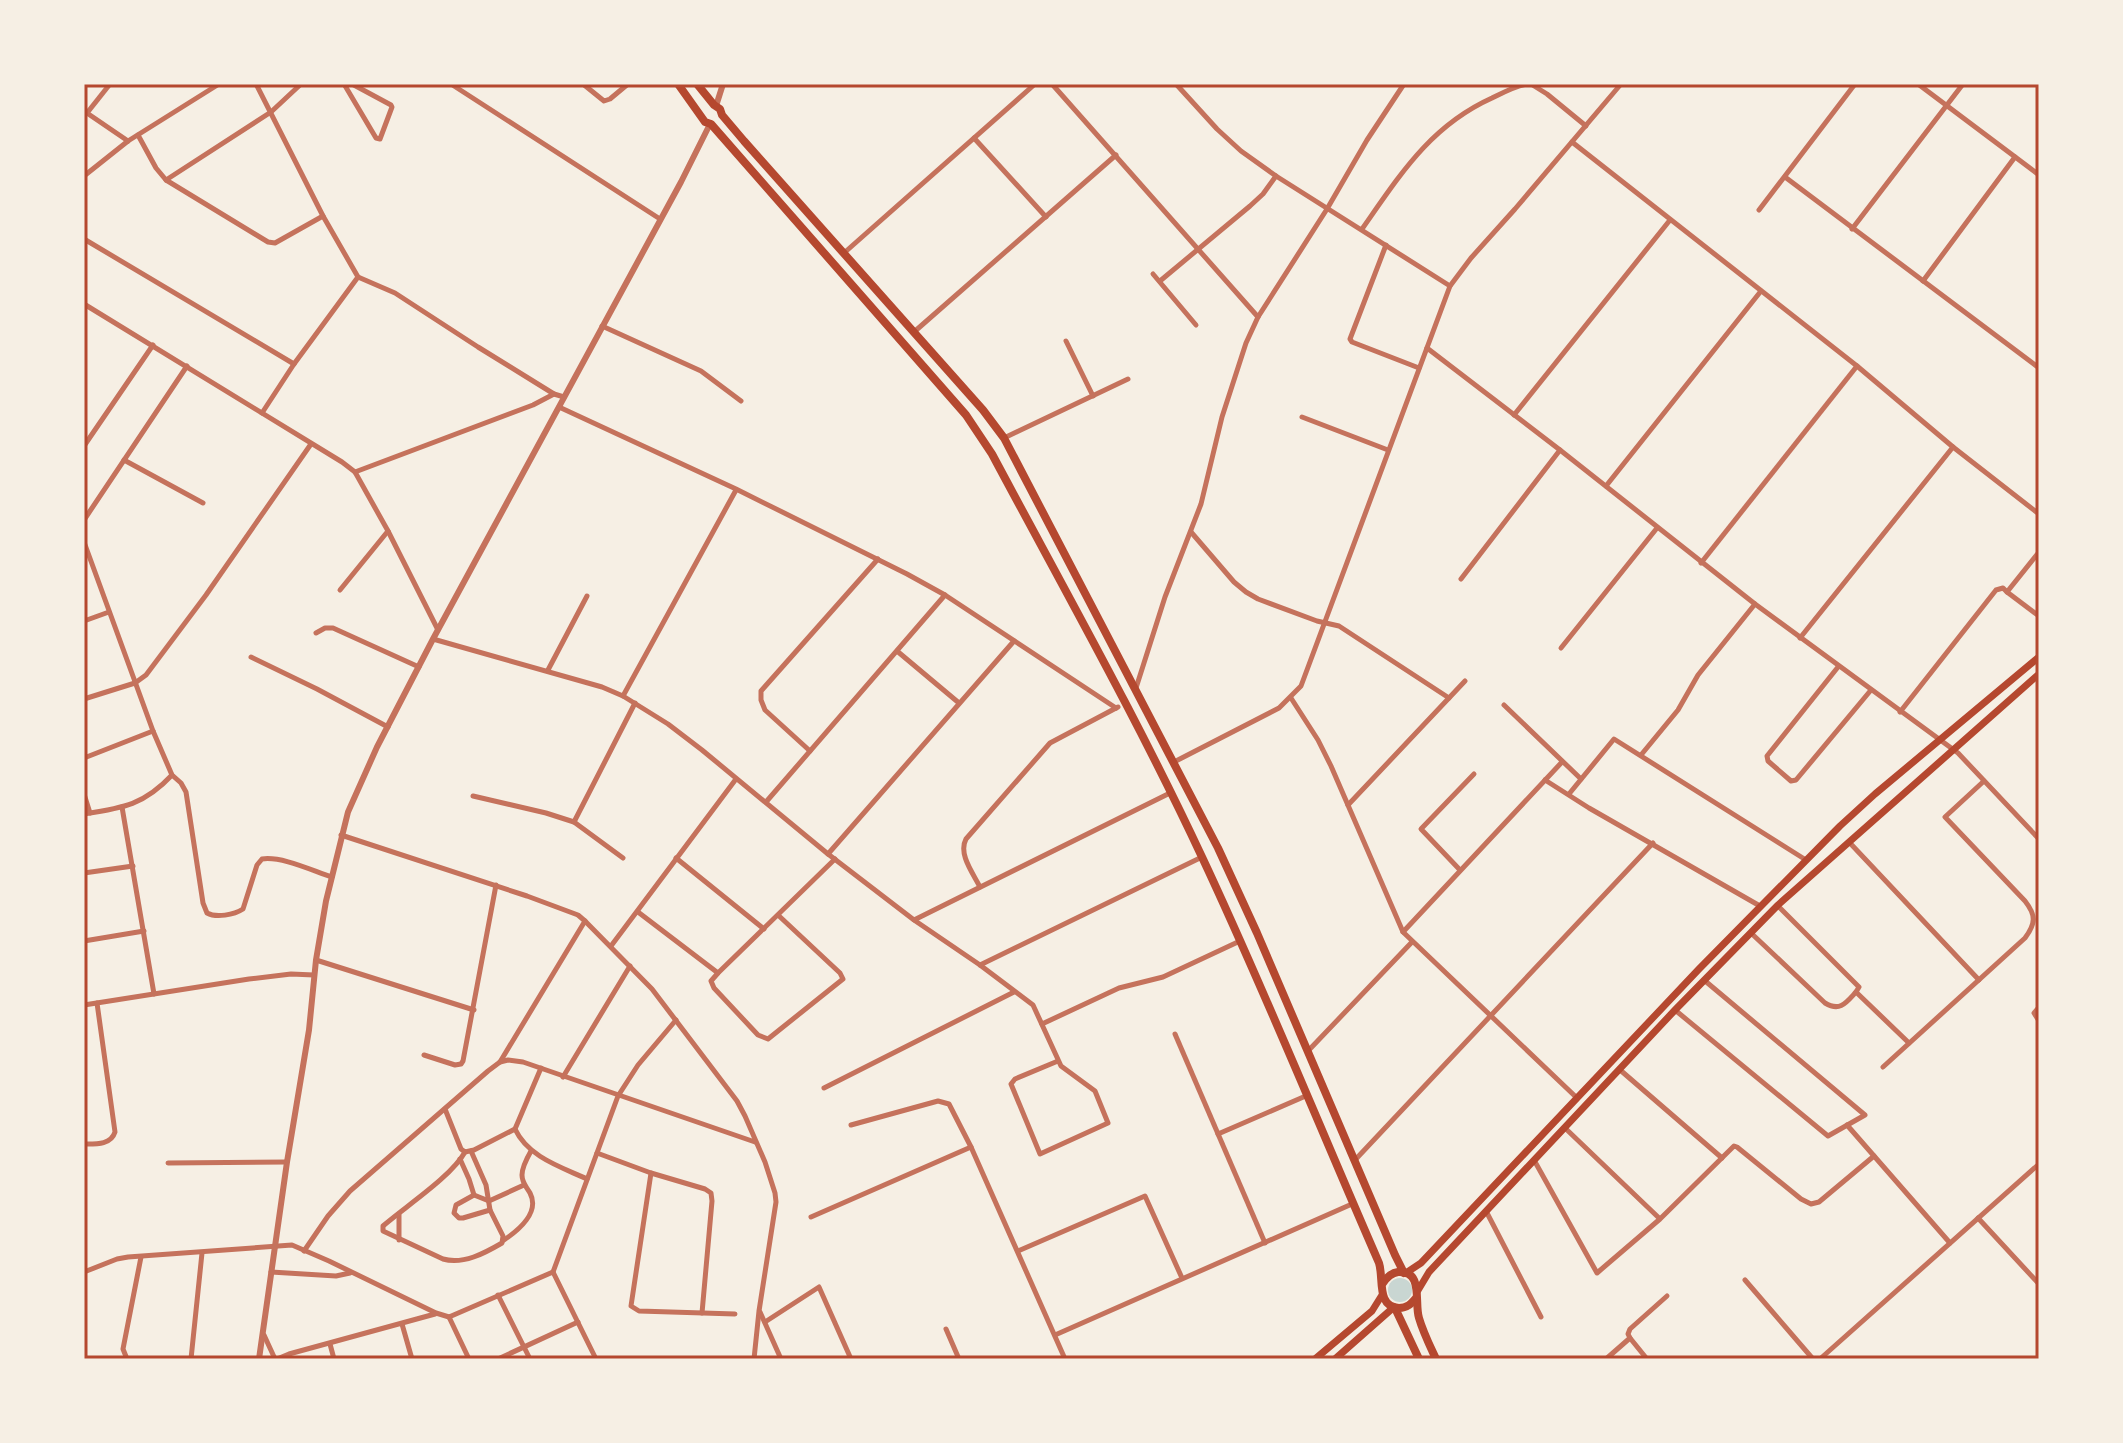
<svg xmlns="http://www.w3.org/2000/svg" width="2123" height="1443" font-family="'DejaVu Sans',sans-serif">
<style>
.water{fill:#c9d6d2}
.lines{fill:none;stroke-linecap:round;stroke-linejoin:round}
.minor{stroke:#c5725c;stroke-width:5}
.tertiary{stroke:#c5725c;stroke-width:6}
.secondary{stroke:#b5482f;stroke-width:7}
.primary{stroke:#b5482f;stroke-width:8}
.neatline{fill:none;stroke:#b5482f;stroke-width:3}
</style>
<rect width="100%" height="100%" fill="#f6efe4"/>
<circle class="water" cx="1400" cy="1290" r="12"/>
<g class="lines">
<g class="minor">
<path d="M256,84L323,216L358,277L395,293L478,347L554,394L564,397"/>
<path d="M344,84L376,138L380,139L392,107L391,105L352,84"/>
<path d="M451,84L660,219"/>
<path d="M583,84L604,101L610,99L628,84"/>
<path d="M1052,84L1258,317"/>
<path d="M1176,84L1217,129L1241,151L1276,176L1450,286"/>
<path d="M1531,84L1547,94L1586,126"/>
<path d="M1918,84L2039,175"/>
<path d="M84,111L128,141"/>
<path d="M87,113L110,84"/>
<path d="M138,135L156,168L166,180L268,242L275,243L323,216"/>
<path d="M974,138L1046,217"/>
<path d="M1572,142L1857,366L1953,447L2039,514"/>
<path d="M84,176L128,141L219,84"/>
<path d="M1785,177L2039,368"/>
<path d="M166,180L271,112L301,84"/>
<path d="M1759,210L1855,84"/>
<path d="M1362,229C1400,175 1430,126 1492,98C1504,92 1515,86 1527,84"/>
<path d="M1852,229L1963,84"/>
<path d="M84,239L294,364"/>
<path d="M1386,245L1350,339L1352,342L1419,368"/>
<path d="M844,253L1035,84"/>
<path d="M1153,274L1196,325"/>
<path d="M1160,281L1250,206L1263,194L1276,176"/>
<path d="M1923,281L2015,157"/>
<path d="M84,304L342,462L355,472L388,531L438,630"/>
<path d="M602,326L701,371L741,401"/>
<path d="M914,332L1116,155"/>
<path d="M1066,341L1093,396"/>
<path d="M1427,348L1560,450L1755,604L1958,753L2039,839"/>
<path d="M559,407L736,489L907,574L945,595L1116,708"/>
<path d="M262,413L294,364L358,277"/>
<path d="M1514,415L1670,220"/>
<path d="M1302,417L1388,450"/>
<path d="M1004,438L1128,379"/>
<path d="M84,446L153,345"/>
<path d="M124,460L203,503"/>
<path d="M355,472L533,405L554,394"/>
<path d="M1606,486L1761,291"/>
<path d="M84,520L187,366"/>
<path d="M1191,532L1234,582L1246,592L1258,599L1317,621L1339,626L1449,698"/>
<path d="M84,542L153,731L172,775L181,783L186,792L203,903L207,913C216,918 234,915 243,909L257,865L262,859C282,856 313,871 332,877"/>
<path d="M1701,563L1857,366"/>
<path d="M1461,579L1560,450"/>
<path d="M340,590L388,531"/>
<path d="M2007,592L2039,616"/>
<path d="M84,621L109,612"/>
<path d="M316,633L325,628H333L419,667"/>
<path d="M1800,638L1953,447"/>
<path d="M433,639L602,687L623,696L668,724L702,750L828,854L914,920L980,965L1033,1005L1061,1066L1095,1091L1108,1123L1040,1154L1011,1084L1015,1079L1058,1061"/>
<path d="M1561,648L1657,528"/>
<path d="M897,651L959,703"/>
<path d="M251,657L317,689L388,727"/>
<path d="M1838,667L1767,756L1768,761L1791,781L1796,780L1871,690"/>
<path d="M548,670L587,596"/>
<path d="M1136,688L1165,597L1201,504L1222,417L1246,343L1258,317L1327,209L1367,140L1404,84"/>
<path d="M623,696L736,490"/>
<path d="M1291,698L1318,740L1331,766L1403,932L1577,1098"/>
<path d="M84,699L135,683L146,675L206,595L311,444"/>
<path d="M1504,705L1581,779"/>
<path d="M1900,712L1996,590L2003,588L2007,592L2039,552"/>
<path d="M810,751L765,710L761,700V691L878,559"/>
<path d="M1641,755L1678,710L1698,675L1755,604"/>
<path d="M84,758L153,731"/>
<path d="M1174,762L1279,708L1301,686L1450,286L1471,258L1515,209L1621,84"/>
<path d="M1545,780L1589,808L1760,906"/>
<path d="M84,794L90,813"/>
<path d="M1569,794L1614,739L1806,860"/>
<path d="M473,796L546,813L574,822L623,858"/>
<path d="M766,802L945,595"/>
<path d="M1348,805L1465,681"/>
<path d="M122,807L154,994"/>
<path d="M84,814C123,808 144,805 172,775"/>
<path d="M574,822L635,703"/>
<path d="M341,835L527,896L578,915L585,921L652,989L737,1101L745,1116L765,1162L775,1193L776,1202L759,1311L754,1359"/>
<path d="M1849,842L1979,980"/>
<path d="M828,854L1014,641"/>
<path d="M676,858L764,929"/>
<path d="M1460,870L1421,829L1474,774"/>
<path d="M84,873L133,866"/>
<path d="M980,887C973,873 958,854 966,839L1050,743L1118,707"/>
<path d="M1778,906L1859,987L1856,992L1909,1043"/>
<path d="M638,912L718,973"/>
<path d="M778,915L840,973L843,979L768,1039L758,1035L714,988L711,981L718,973L835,859"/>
<path d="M914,920L1170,793"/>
<path d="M1403,932L1562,762"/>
<path d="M1751,933L1825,1003C1840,1012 1846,1003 1856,992"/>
<path d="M84,941L144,931"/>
<path d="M611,946L736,779"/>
<path d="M316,960L474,1010"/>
<path d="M980,965L1202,857"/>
<path d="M84,1005L249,979L291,974L314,975"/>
<path d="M2039,1007L2034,1013L2039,1021"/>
<path d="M1675,1010L1828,1136L1865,1115L1704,980"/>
<path d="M1042,1024L1119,988L1163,977L1240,941"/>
<path d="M1175,1034L1265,1243"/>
<path d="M1308,1051L1412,942"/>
<path d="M424,1055L455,1065L461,1064L463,1061L496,885"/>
<path d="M500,1062L508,1060L523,1062L755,1142"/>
<path d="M1883,1067L2025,938C2036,923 2036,915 2025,901L1945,817L1984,781"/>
<path d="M541,1068L515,1129C528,1157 561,1167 587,1179"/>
<path d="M1619,1069L1722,1158"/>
<path d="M563,1077L630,966"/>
<path d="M824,1088L1014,992"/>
<path d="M445,1109L461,1149L465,1152L474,1150L515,1129"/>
<path d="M851,1125L938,1101L949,1104L971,1147L1065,1359"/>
<path d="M1847,1125L1950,1243"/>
<path d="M1565,1128L1659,1218"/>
<path d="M1218,1134L1308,1095"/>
<path d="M84,1144C96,1144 111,1145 115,1132L97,1003"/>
<path d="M465,1152C451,1177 406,1206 383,1226V1231L443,1259C463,1265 485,1253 502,1243L503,1236L490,1210L486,1185L471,1151"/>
<path d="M597,1153L651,1173L705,1189L711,1193L712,1201L702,1313"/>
<path d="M460,1159L469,1179L474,1195L456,1205L454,1213L459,1218H463L490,1210"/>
<path d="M1355,1160L1653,843"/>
<path d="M1534,1160L1597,1273L1660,1219L1734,1146L1737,1147L1801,1199L1811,1204L1819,1202L1874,1156"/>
<path d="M168,1163L287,1162"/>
<path d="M651,1173L631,1306L639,1311L735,1314"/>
<path d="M474,1195L489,1201L524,1185"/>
<path d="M1486,1211L1541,1317"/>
<path d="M811,1217L971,1147"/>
<path d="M1978,1218L2039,1284"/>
<path d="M399,1240V1215"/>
<path d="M504,1240C519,1230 540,1212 530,1193C526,1186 522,1183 522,1175C522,1167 527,1158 531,1151"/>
<path d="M304,1251L328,1216L350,1191L488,1071L500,1062L585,921"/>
<path d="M1018,1251L1145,1196L1182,1278"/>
<path d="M84,1272L117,1259L128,1257L292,1245L329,1261L436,1313L449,1317L553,1272"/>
<path d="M271,1272L336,1276L350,1273"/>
<path d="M553,1272L618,1096L638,1065L676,1020"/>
<path d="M553,1272L596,1359"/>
<path d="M1745,1280L1813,1359"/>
<path d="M498,1295L530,1359"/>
<path d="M760,1312L781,1359"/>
<path d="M449,1317L469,1359"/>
<path d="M765,1322L819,1287L851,1359"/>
<path d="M402,1324L412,1359"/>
<path d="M946,1329L959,1359"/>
<path d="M264,1335L275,1359"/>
<path d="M1055,1335L1352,1204"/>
<path d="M330,1344L334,1359"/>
<path d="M127,1359L123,1349L141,1257"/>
<path d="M191,1359L202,1253"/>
<path d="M277,1359L289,1354L435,1314"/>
<path d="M498,1359L578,1322"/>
<path d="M1606,1359L1630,1338"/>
<path d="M1647,1359L1630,1338L1628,1334L1630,1329L1667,1296"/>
<path d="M1820,1359L2039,1164"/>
</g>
<g class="tertiary">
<path d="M716,106L723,84"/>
<path d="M259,1359L287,1162L309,1030L316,960L326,901L348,812L377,747L433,639L681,182L710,124"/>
</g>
<g class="secondary">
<path d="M1406,1273L1421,1263L1699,969L1840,826L1875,794L2039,657"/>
<path d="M1417,1292L1429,1272L1675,1010L1778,905L2039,674"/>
<path d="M1315,1359L1372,1311L1382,1295"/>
<path d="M1335,1359L1394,1307"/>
</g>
<g class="primary">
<path d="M678,84L705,122L711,124L966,415L992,454C1063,587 1138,720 1202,857C1265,991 1320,1128 1379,1263C1384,1278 1376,1307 1399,1308C1407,1308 1411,1304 1416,1298"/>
<path d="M697,84L714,105L720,109L722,115L744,141L983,410L1004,438L1218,848L1257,933L1395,1255L1404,1273"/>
<path d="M1383,1283C1387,1277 1391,1273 1398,1272C1424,1270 1414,1303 1419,1318C1423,1332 1430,1346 1436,1359"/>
<path d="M1395,1308L1419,1359"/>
</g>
</g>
<rect width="2123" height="1443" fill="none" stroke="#f6efe4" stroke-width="172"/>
<rect x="86" y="86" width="1951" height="1271" class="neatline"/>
</svg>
